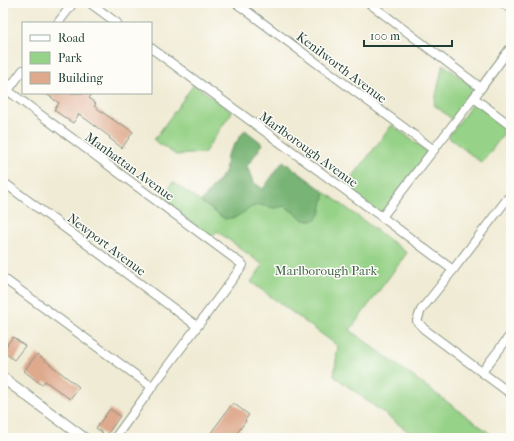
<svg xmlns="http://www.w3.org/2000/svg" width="514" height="441" font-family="'IM FELL French Canon',serif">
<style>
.green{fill:#96d287;stroke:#5a885e}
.forest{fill:#78b474;stroke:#4c7854}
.building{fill:#dea98d}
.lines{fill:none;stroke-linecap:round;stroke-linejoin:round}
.minor-casing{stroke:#889484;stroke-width:10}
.major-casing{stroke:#889484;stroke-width:12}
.minor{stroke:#fff;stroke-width:8}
.major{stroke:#fff;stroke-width:10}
.labels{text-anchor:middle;stroke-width:3;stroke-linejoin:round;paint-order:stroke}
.street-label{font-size:13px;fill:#1f3d34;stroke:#fdfcf7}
.park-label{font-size:13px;fill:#3d6249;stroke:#fdfcf7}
</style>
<rect width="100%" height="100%" fill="#fdfcf7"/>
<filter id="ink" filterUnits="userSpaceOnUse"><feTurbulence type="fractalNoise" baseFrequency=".025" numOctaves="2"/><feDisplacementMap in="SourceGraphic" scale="8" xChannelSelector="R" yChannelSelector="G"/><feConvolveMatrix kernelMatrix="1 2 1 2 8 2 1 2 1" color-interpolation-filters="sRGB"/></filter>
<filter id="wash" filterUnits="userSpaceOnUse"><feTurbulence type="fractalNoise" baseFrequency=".012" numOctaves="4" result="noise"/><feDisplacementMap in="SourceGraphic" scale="16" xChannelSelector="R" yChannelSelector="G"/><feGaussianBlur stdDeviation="0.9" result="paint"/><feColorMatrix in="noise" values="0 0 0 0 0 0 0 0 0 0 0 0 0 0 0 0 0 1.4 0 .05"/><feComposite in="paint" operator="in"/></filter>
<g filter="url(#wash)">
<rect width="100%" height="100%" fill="#f0ebd4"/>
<g class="green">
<path d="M443,64L476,89L452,119L434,105Z"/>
<path d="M194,84L232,112L204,153L176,155L154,140Z"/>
<path d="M474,102L508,128L482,163L448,137Z"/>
<path d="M392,125L428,152L381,214L345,187Z"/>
<path d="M173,182L225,219L252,182L304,220L325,192L407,253L350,330L496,438H417L334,376L338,346L251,282L263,265L217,231L212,237L160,199Z"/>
</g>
<path class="forest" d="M245,130L263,144L247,166L253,182L263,189L283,161L325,192L320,215L313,221L304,220L285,206L275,208L259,205L252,207L236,217L225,219L201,202L225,172L227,155Z"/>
<g id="blocks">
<g class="building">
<path d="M45,93H92L89,98L96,104L94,106L119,124L120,123L133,132L122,148L109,138L110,137L79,114L73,123L68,120L54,110L59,103Z"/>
<path d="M13,337L25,346L14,360L3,351V350Z"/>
<path d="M37,354L79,387L70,399L45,381L42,385L24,371Z"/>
<path d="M233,403L249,415L245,420L246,421L237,433L244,438H207Z"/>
<path d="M110,409L120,416L106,436L96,428Z"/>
</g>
</g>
</g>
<g filter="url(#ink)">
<use href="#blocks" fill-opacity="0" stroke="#889484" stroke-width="1"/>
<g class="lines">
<g class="minor-casing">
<g id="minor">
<path d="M90,3L117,23"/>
<path d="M236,3L434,150"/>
<path d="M369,3L481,88"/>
<path d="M503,3L511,9"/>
<path d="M58,23L73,3"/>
<path d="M151,48L382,217L453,270"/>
<path d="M3,87L243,265L152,387L115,438"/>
<path d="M3,97L23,70"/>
<path d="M474,98L511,126"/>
<path d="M3,182L197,326"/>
<path d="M511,194L453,270L421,310L417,321L424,329L511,394"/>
<path d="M382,217L478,92L511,47"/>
<path d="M3,278L152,387"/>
<path d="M482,372L511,334"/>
</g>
</g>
<g class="major-casing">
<path id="major" d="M3,378L84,438"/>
</g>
<use href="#minor" class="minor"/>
<use href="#major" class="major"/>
</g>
</g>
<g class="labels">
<g class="street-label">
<text transform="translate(342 67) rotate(37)" y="5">Kenilworth Avenue</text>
<text transform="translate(309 149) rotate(36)" y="5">Marlborough Avenue</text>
<text transform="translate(130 166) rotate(36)" y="5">Manhattan Avenue</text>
<text transform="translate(107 244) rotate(37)" y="5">Newport Avenue</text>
</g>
<g class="park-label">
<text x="326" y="275">Marlborough Park</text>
</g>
</g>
<rect width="514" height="441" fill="none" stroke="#fdfcf7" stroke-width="16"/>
<rect x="22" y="22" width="130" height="72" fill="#fdfcf7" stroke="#a4b0a9"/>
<rect x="30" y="35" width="20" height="6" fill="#ffffff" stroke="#a4b0a9"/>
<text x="58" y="42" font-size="12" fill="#1f3d34">Road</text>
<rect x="30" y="52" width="20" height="12" fill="#96d287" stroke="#a4b0a9"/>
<text x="58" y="62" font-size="12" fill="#1f3d34">Park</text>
<rect x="30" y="72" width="20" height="12" fill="#dea98d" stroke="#a4b0a9"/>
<text x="58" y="82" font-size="12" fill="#1f3d34">Building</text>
<path d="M364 40v6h88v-6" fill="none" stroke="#1f3d34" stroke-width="2"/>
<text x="370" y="40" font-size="12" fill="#1f3d34" stroke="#fdfcf7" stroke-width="3" paint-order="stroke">100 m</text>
</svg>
